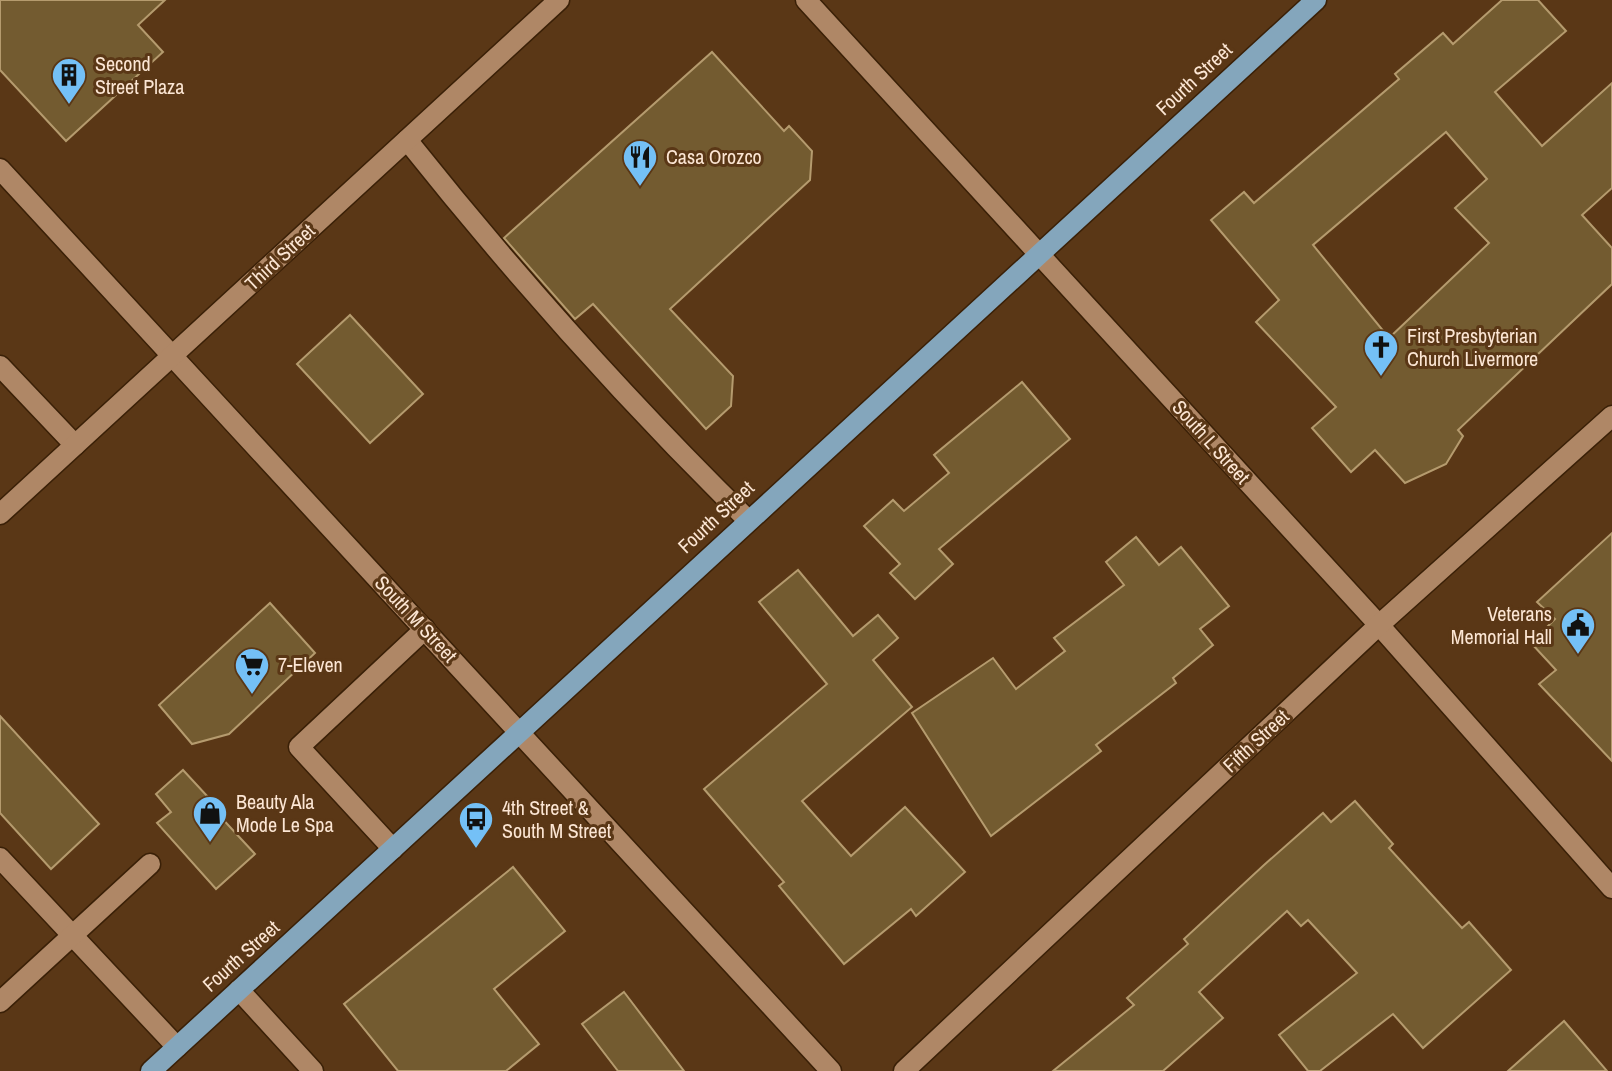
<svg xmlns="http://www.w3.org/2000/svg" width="1612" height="1071" font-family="'Archivo Narrow',sans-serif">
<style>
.building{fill:#735b30;stroke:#b59b6e;stroke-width:2;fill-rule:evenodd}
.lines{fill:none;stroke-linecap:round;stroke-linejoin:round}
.minor-casing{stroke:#3a2007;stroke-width:23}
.major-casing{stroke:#3a2007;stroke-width:23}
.minor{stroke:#af8766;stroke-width:20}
.major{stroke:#84a6bc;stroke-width:20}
.labels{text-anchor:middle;stroke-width:6;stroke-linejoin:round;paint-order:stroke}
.poi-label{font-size:20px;fill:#fce6d4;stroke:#5a3716;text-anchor:start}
.street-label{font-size:20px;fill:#fce6d4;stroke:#5a3716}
</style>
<rect width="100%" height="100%" fill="#5a3716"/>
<g class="building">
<path d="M0,0H165L138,25L163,52L66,141L0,70Z"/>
<path d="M1502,0H1538L1566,31L1495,92L1542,146L1612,83V188L1582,215L1612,248V284L1458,430L1463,436L1446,464L1405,483L1375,450L1351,472L1312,428L1336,407L1256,322L1279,300L1211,220L1244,192L1254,203L1399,79L1395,74L1443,33L1453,44ZM1446,132L1487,179L1455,208L1489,243L1389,338L1313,245Z"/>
<path d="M712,52L784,131L789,126L812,151L810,180L670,309L733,376L731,406L706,429L593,304L575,319L504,238Z"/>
<path d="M350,315L423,394L370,443L297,364Z"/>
<path d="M1022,382L1070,439L939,549L953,564L915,599L890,573L900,564L864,526L893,500L904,511L949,473L934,455Z"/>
<path d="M1612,533V761L1539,684L1556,670L1531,643L1555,619L1537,602Z"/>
<path d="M1136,537L1159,565L1181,547L1229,606L1200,629L1213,645L1173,678L1176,683L1096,745L1101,751L991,836L912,713L993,658L1016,689L1065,651L1054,638L1124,585L1106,562Z"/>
<path d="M798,570L853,636L878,615L898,638L873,660L912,707L802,801L851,856L905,807L965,872L916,916L911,909L844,964L779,886L784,882L704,789L827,684L759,602Z"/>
<path d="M270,603L315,653L229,734L192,744L159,705Z"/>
<path d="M0,716L99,824L51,869L0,813Z"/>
<path d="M183,770L220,810L217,813L255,854L216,889L157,823L171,812L156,794Z"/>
<path d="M1355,801L1393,844L1389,848L1462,928L1469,922L1511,970L1423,1048L1393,1014L1320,1071H1308L1279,1035L1357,973L1308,920L1301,926L1287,911L1199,992L1223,1018L1163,1071H1053L1134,1005L1127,998L1188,944L1184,939L1264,865L1323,813L1331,822Z"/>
<path d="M513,867L565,931L494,989L539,1044L506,1071H398L344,1004Z"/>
<path d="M624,992L684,1071H618L582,1024Z"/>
<path d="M1564,1021L1607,1071H1508Z"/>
</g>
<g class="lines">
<g class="minor-casing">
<g id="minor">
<path d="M806,0L1379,625L1612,888"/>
<path d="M407,140C513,273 627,401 748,520"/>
<path d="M0,169L831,1071"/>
<path d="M0,366L75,445"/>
<path d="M0,514L559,0"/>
<path d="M393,849L299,747L425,629"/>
<path d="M0,858L177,1047"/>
<path d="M239,990L313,1071"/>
<path d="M0,1002L150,864"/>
<path d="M904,1071L1379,625L1612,416"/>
</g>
</g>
<g class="major-casing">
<path id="major" d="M151,1071L1316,0"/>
</g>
<use href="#minor" class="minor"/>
<use href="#major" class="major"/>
</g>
<defs>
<g id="building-pin" transform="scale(1.8)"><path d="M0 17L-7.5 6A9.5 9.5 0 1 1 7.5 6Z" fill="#74c0f6" stroke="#5a3716"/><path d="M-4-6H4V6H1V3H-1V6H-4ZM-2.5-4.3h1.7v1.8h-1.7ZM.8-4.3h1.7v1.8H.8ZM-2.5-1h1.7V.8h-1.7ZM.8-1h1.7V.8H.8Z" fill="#111"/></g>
<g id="restaurant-pin" transform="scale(1.8)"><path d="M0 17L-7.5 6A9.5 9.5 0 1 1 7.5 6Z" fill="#74c0f6" stroke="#5a3716"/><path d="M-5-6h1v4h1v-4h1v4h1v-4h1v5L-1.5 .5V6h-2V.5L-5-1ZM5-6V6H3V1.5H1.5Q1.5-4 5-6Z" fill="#111"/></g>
<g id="church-pin" transform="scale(1.8)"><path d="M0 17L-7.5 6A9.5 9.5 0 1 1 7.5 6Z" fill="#74c0f6" stroke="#5a3716"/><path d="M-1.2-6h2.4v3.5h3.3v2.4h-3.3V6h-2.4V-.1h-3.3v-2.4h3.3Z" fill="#111"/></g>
<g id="civic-pin" transform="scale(1.8)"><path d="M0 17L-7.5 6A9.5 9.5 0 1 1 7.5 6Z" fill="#74c0f6" stroke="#5a3716"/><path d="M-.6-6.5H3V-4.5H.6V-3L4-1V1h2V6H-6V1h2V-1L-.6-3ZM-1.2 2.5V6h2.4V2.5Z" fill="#111"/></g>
<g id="supermarket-pin" transform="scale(1.8)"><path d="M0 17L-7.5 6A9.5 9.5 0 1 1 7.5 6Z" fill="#74c0f6" stroke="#5a3716"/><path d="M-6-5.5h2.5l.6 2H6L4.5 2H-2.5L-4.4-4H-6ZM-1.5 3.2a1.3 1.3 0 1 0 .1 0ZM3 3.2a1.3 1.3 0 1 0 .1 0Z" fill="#111"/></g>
<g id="shop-pin" transform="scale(1.8)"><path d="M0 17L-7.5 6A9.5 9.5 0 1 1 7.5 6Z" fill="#74c0f6" stroke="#5a3716"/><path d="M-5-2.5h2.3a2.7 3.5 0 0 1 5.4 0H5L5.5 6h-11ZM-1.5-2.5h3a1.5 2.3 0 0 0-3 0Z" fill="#111"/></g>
<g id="bus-pin" transform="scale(1.8)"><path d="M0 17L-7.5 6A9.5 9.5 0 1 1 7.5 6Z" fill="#74c0f6" stroke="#5a3716"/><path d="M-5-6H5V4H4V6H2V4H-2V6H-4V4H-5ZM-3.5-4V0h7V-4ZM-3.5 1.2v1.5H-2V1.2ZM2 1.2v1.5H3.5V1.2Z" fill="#111"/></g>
</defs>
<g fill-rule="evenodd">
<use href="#building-pin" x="69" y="75"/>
<use href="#restaurant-pin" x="640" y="157"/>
<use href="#church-pin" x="1381" y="347"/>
<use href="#civic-pin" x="1578" y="625"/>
<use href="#supermarket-pin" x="252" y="665"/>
<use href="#shop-pin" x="210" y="813"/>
<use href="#bus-pin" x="476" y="819"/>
</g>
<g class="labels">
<g class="poi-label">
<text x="95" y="71">Second<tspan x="95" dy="23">Street Plaza</tspan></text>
<text x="666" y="164">Casa Orozco</text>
<text x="1407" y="343">First Presbyterian<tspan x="1407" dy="23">Church Livermore</tspan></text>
<text x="1552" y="621" text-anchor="end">Veterans<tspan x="1552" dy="23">Memorial Hall</tspan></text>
<text x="278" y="672">7-Eleven</text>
<text x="236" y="809">Beauty Ala<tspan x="236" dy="23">Mode Le Spa</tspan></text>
<text x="502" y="815">4th Street &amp;<tspan x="502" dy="23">South M Street</tspan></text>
</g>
<g class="street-label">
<text transform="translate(1194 79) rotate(-43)" y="7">Fourth Street</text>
<text transform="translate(280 257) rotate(-43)" y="7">Third Street</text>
<text transform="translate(1211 442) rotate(48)" y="7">South L Street</text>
<text transform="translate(716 517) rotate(-43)" y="7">Fourth Street</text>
<text transform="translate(416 619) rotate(47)" y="7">South M Street</text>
<text transform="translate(1256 741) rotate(-43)" y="7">Fifth Street</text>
<text transform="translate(241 956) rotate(-42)" y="7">Fourth Street</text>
</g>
</g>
</svg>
